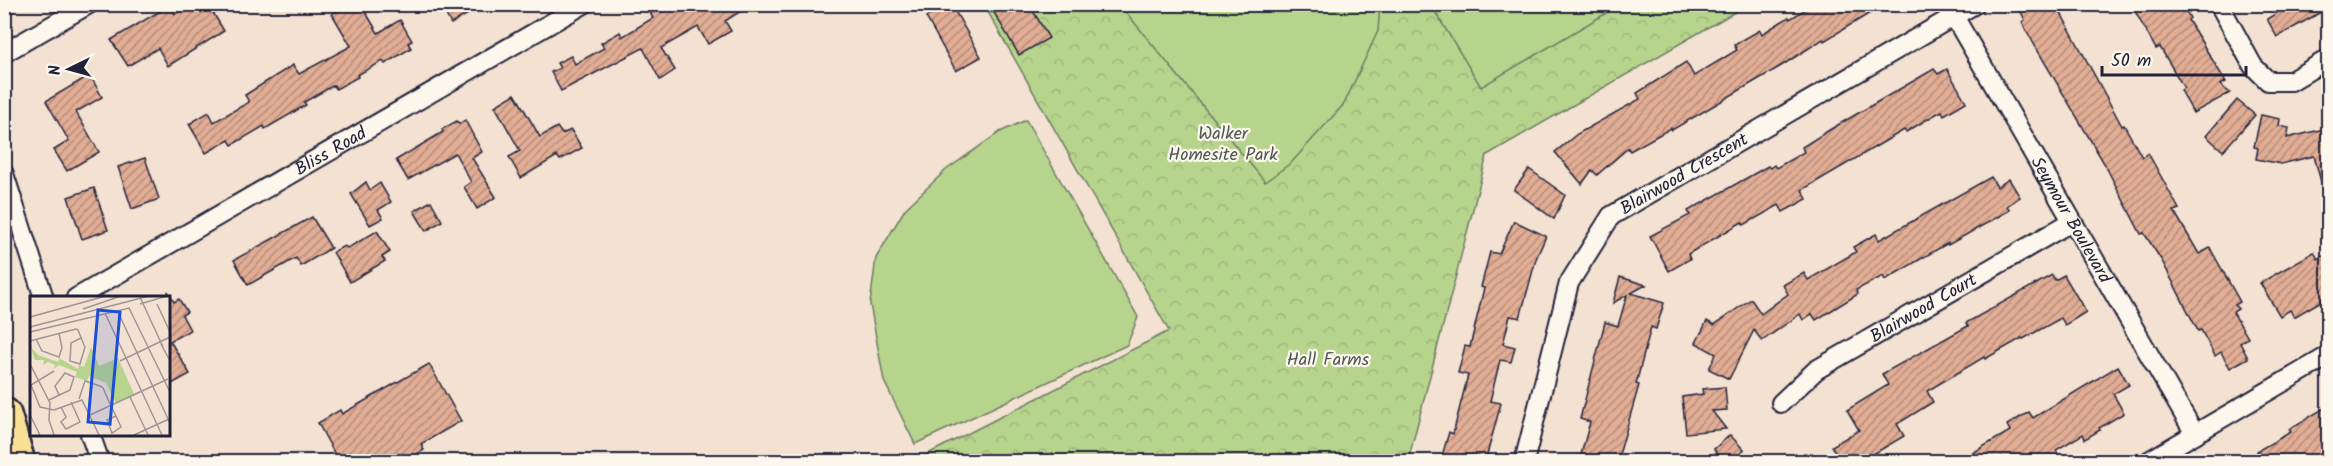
<svg xmlns="http://www.w3.org/2000/svg" width="2333" height="466" font-family="Kalam,sans-serif">
<style>
.park{fill:url(#park-crowns);stroke:#6c7b64;stroke-width:1.5}
.pitch{fill:#b7d48d;stroke:#6c7b64;stroke-width:1.5}
.building{fill:url(#building-hatch);stroke:#22223b;stroke-width:1.5}
.lines{fill:none;stroke-linecap:round;stroke-linejoin:round}
.minor-casing{stroke:#22223b;stroke-width:22}
.motorway-casing{stroke:#22223b;stroke-width:38}
.minor{stroke:#fbf7ec;stroke-width:18}
.motorway{stroke:#fadf96;stroke-width:33}
.labels{text-anchor:middle;stroke-width:4.5;stroke-linejoin:round;paint-order:stroke}
.park-label{font-size:18px;fill:#4f5754;stroke:#fbf7ec}
.street-label{font-size:18px;fill:#22223b;stroke:#fbf7ec}
.inset-road{fill:none;stroke:#9f9596;stroke-width:1.5}
.view{fill:#1d4ed8;fill-opacity:0.15;stroke:#1d4ed8;stroke-width:3}
.inset-edge{fill:none;stroke:#22223b;stroke-width:3}
</style>
<defs>
<pattern id="park-crowns" width="20" height="18" patternUnits="userSpaceOnUse" patternTransform="scale(1.5)"><rect width="20" height="18" fill="#b7d48d"/><path d="M2 6a3 3 0 1 1 6 0M12 15a3 3 0 1 1 6 0" fill="none" stroke="#9db67b"/></pattern>
<pattern id="building-hatch" width="6" height="6" patternUnits="userSpaceOnUse" patternTransform="scale(1.5)"><rect width="6" height="6" fill="#e1ad95"/><path d="M-1 1l2-2M0 6l6-6M5 7l2-2" fill="none" stroke="#b68c7b"/></pattern>
</defs>
<rect width="100%" height="100%" fill="#f3e1d2"/>
<filter id="ink" filterUnits="userSpaceOnUse"><feTurbulence type="fractalNoise" baseFrequency=".0167" numOctaves="2"/><feDisplacementMap in="SourceGraphic" scale="12" xChannelSelector="R" yChannelSelector="G"/><feConvolveMatrix kernelMatrix="1 2 1 2 8 2 1 2 1" color-interpolation-filters="sRGB"/></filter>
<g filter="url(#ink)">
<path class="park" d="M984,5H1747L1487,155L1408,461L912,462L1169,331Z"/>
<g class="pitch">
<path d="M1120,5H1380L1378,31L1344,104L1292,162L1265,182Z"/>
<path d="M1431,5H1620L1481,87Z"/>
<path d="M1026,120L1138,317L1127,345L915,444L884,381L870,304L876,258L905,209L946,170L1000,132Z"/>
</g>
<g class="building">
<path d="M192,4H208L224,31L168,66L158,48L128,66L111,40L170,5L175,14Z"/>
<path d="M347,4H361L378,33L400,20L412,41L408,43L411,48L385,64L383,61L357,75L358,77L336,89L334,85L304,102L306,105L265,129L264,126L232,145L229,140L206,153L189,124L209,112L214,122L249,102L245,95L293,65L299,74L351,46L332,14Z"/>
<path d="M440,4H485L451,24Z"/>
<path d="M666,4H752L725,21L731,31L708,44L698,27L661,48L675,70L660,80L643,48L561,91L551,72L560,68L557,63L571,56L575,64L604,48L601,43L620,32L622,37L653,18L650,13Z"/>
<path d="M948,4H951L981,57L956,71L926,17Z"/>
<path d="M989,4H1029L1049,38L1019,55Z"/>
<path d="M1814,4H1885L1824,41L1823,39L1781,66L1672,130L1671,128L1630,151L1628,148L1597,175L1592,170L1582,184L1555,152L1577,134L1640,99L1637,93L1686,62L1694,76L1737,50L1734,45L1760,30L1762,34L1789,17L1790,19Z"/>
<path d="M2017,4H2056L2122,126L2124,125L2142,157L2148,153L2179,209L2174,211L2199,254L2210,248L2240,302L2235,305L2238,309L2233,312L2248,338L2240,343L2248,358L2230,368L2221,352L2215,356L2201,330L2198,331L2162,261L2144,233L2141,234L2104,163L2035,46L2022,22L2025,20Z"/>
<path d="M2131,4H2182L2190,18L2188,20L2226,82L2220,85L2230,93L2193,113L2181,90L2184,88L2160,47L2156,49Z"/>
<path d="M2276,4H2328V8L2277,37L2267,19L2280,11Z"/>
<path d="M1934,69L1938,74L1947,69L1966,102L1944,115L1942,111L1936,114L1906,132L1904,130L1802,190L1807,199L1783,212L1779,205L1744,225L1742,222L1688,254L1690,259L1669,271L1650,236L1690,215L1688,211L1768,166L1770,168L1774,165L1776,168L1804,152L1802,147L1831,129Z"/>
<path d="M90,75L102,97L76,112L99,152L67,171L54,150L69,141L46,101Z"/>
<path d="M515,94L540,137L557,127L562,134L571,130L582,148L560,160L557,156L521,178L509,157L520,151L495,106Z"/>
<path d="M2237,100L2255,115L2223,151L2206,136Z"/>
<path d="M2261,115L2280,119L2279,126L2289,128L2287,138L2328,128V189H2323L2314,156L2281,164L2256,159L2258,148L2254,147Z"/>
<path d="M465,120L482,152L472,158L496,197L477,209L464,187L471,182L455,153L408,180L396,160L443,132L442,129L457,121L459,124Z"/>
<path d="M145,158L159,199L132,209L118,167Z"/>
<path d="M1529,169L1565,195L1554,219L1514,190Z"/>
<path d="M1991,177L1997,187L2009,179L2020,197L2007,206L2010,210L1948,245V243L1885,280L1883,276L1856,290L1858,294L1816,320L1812,314L1803,320L1800,314L1762,341L1754,330L1729,379L1709,369L1716,354L1696,343L1707,321L1714,325L1751,299L1761,314L1788,294L1783,285L1804,273L1808,280L1856,252L1853,247L1876,234L1879,240Z"/>
<path d="M366,182L370,190L380,183L391,202L378,210L383,218L370,225L351,194Z"/>
<path d="M94,188L108,230L82,239L68,197Z"/>
<path d="M431,201L442,221L426,231L414,211Z"/>
<path d="M312,217L331,248L301,266L296,258L248,285L234,260Z"/>
<path d="M1514,221L1546,236L1536,259L1520,318L1510,316L1503,344L1515,347L1511,362L1500,360L1490,401L1501,403L1485,462H1462L1442,456L1449,432L1453,434L1468,375L1458,373L1465,346L1470,347L1484,288L1481,287L1490,252L1499,254Z"/>
<path d="M377,231L390,252L382,257L385,261L350,282L333,252L344,246L348,248Z"/>
<path d="M2314,252L2318,259L2328,253V297L2294,317L2290,310L2280,316L2260,283Z"/>
<path d="M2052,275L2055,280L2064,275L2086,312L2065,325L2061,318L2023,339L2022,338L1985,359L1984,357L1927,391L1933,402L1897,424L1904,436L1860,462H1840L1832,446L1859,430L1847,410L1888,385L1882,374L1968,326L1966,323Z"/>
<path d="M1620,277L1646,285L1631,293L1664,303L1656,329L1651,327L1636,384L1639,385L1617,462H1579L1590,422L1580,419L1605,322L1618,326L1627,295L1613,303Z"/>
<path d="M168,291L174,302L179,299L187,312L182,315L190,330L170,341L190,374L168,386Z"/>
<path d="M429,364L461,421L421,444L424,450L403,462H339L318,423L340,410L342,414Z"/>
<path d="M2118,366L2129,385L2113,394L2124,413L2099,428L2100,430L2085,439L2083,434L2056,450L2058,454L2044,462H1957L2010,431L2007,425L2029,412L2033,418Z"/>
<path d="M1725,387L1727,410L1712,411L1726,429L1686,433L1682,397L1703,394L1702,389Z"/>
<path d="M2328,406V458L2322,462H2263L2257,451L2291,432L2289,429Z"/>
<path d="M1730,435L1744,450L1732,462H1706L1716,452L1714,449Z"/>
</g>
<g class="lines">
<g class="minor-casing">
<g id="minor">
<path id="s1" d="M1947,4L2195,434"/>
<path d="M2219,4L2253,66L2268,81H2291L2328,59"/>
<path d="M4,53L89,4"/>
<path d="M4,174L44,298"/>
<path id="s2" d="M76,298L584,4"/>
<path id="s3" d="M1781,403L1816,370L2071,222"/>
<path d="M90,434L100,462"/>
<path id="s4" d="M1524,462L1569,283L1611,216L1975,4"/>
<path d="M2147,462L2328,356"/>
</g>
</g>
<g class="motorway-casing">
<path id="motorway" d="M4,415L18,462"/>
</g>
<use href="#minor" class="minor"/>
<use href="#motorway" class="motorway"/>
</g>
</g>
<g class="labels">
<g class="park-label">
<text x="1223" y="139">Walker<tspan x="1223" dy="21">Homesite Park</tspan></text>
<text x="1328" y="365">Hall Farms</text>
</g>
<g class="street-label">
<text dy="6" stroke="none"><textPath href="#s2" startOffset="294">Bliss Road</textPath></text>
<text dy="6" stroke="none"><textPath href="#s4" startOffset="348">Blairwood Crescent</textPath></text>
<text dy="6" stroke="none"><textPath href="#s1" startOffset="249">Seymour Boulevard</textPath></text>
<text dy="6" stroke="none"><textPath href="#s3" startOffset="172">Blairwood Court</textPath></text>
</g>
</g>
<g transform="translate(30 296)">
<rect width="140" height="140" fill="#f3e1d2"/>
<path d="M0,50L8,59L28,66L29,62L48,73L49,69L54,71L61,51L69,70L88,62L104,98L86,107L76,87L59,80L57,85L45,81L47,76L29,69L24,73L25,69L18,66L13,69L14,64H5Z" fill="#b7d48d"/>
<path d="M88,68L94,89L86,99L80,87L89,82L76,76Z" fill="#b7d48d"/>
<path class="inset-road" d="M110,1L133,51M110,8L137,0M127,8L140,36M53,13L91,0M87,14L140,127M75,17L132,139M0,21L76,0M0,31L119,0M0,36L99,12L140,96M6,43L12,55L29,61L32,52L29,37M0,45L46,33L48,34L54,49L55,51L50,68L40,65L41,47L51,42M131,48L140,65M90,65L140,41M0,68L20,107L19,124L24,139M24,75L1,89L10,111L24,114L52,104L69,139M100,101L118,139M49,103L55,85L70,90L73,92L81,110L86,120L91,131L82,137L77,124L86,120M19,104L38,95L40,94L44,81L35,77L25,90L29,99M31,111L36,121L31,126L36,133L50,126L41,106M0,119L10,139M60,119L138,83M104,139L139,123"/>
<path class="view" d="M68,14L90,16L80,128L58,126Z"/>
<rect width="140" height="140" class="inset-edge"/>
</g>
<rect width="2333" height="466" fill="none" stroke="#fbf7ec" stroke-width="24"/>
<rect x="12" y="12" width="2309" height="442" fill="none" stroke="#22223b" stroke-width="2" filter="url(#ink)"/>
<g transform="translate(69 69) rotate(265)" stroke="#fbf7ec" stroke-width="4.5" paint-order="stroke">
<path d="M0-4.5L10 22L0 15L-10 22Z" fill="#22223b"/>
<text y="-9" font-size="16" font-weight="bold" text-anchor="middle" fill="#22223b">N</text>
</g>
<path d="M2102 66v9h144v-9" fill="none" stroke="#22223b" stroke-width="3"/>
<text x="2111" y="66" font-size="18" fill="#22223b" stroke="#fbf7ec" stroke-width="4.5" paint-order="stroke">50 m</text>
</svg>
